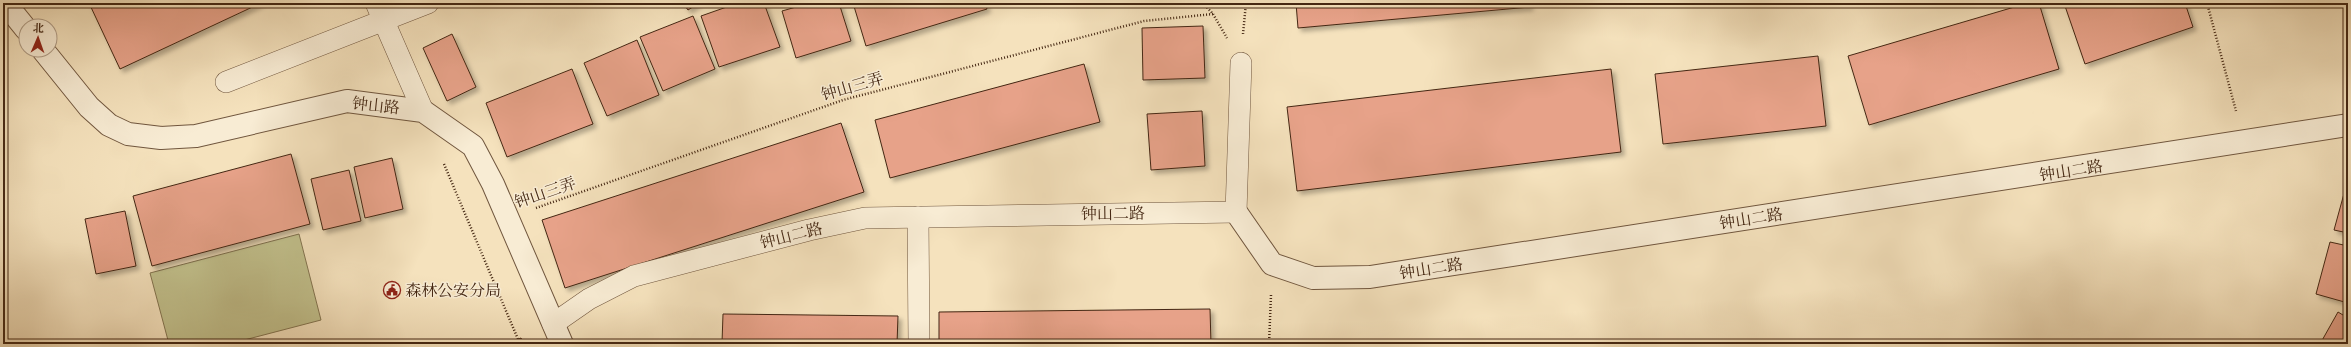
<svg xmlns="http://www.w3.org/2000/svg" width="2351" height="347" font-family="'IM FELL DW Pica','Noto Serif SC',serif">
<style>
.green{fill:#c2c18d;stroke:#837450}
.building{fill:#e7a289;stroke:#442713;filter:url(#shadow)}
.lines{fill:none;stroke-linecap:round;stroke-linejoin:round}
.service-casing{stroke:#70563e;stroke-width:22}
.minor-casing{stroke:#70563e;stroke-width:24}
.path{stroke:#442713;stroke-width:2.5;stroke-dasharray:1 2;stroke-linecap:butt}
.service{stroke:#f8ecd4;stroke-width:21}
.minor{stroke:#f8ecd4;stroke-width:22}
.labels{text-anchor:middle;stroke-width:3;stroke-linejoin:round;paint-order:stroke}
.street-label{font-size:16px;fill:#442713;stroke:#f8ecd4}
.poi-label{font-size:16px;fill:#442713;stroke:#f8ecd4;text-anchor:start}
</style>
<defs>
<filter id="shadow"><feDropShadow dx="3.5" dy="3.5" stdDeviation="2" flood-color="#0004"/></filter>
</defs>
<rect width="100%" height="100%" fill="#f5e2bd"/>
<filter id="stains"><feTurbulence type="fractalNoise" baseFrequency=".005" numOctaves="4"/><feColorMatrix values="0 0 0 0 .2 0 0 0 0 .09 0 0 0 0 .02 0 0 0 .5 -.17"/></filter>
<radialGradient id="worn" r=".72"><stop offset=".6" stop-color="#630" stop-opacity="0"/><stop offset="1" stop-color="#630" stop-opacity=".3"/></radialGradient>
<path class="green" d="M299,234L321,320L229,344H169L150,273Z"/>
<g class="building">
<path d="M89,3H261L120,69Z"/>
<path d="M683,3H699L688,10Z"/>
<path d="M738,3H764L780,47L719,67L701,16Z"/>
<path d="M810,3H839L851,41L796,58L782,11Z"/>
<path d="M853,3H985L987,9L866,46Z"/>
<path d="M1296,3H1529L1530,7L1298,28Z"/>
<path d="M2028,3H2039L2059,69L1869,125L1848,56Z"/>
<path d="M2073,3H2185L2193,27L2085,64L2065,6Z"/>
<path d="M693,16L715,69L663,91L640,37Z"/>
<path d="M1203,26L1205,78L1143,80L1142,28Z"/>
<path d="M452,34L476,87L447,101L423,48Z"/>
<path d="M637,40L659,95L607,116L584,63Z"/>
<path d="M1818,56L1826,126L1663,144L1655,74Z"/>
<path d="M1084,64L1100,122L890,178L875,120Z"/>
<path d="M572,69L593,124L507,157L486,103Z"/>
<path d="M1611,69L1621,152L1297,191L1287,107Z"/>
<path d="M1202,111L1205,166L1151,170L1147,114Z"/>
<path d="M841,123L864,192L565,288L542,220Z"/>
<path d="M291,154L310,224L152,266L133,196Z"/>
<path d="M392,158L403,209L365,218L354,167Z"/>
<path d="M349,170L361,221L323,230L311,179Z"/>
<path d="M2348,179V233L2334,230Z"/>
<path d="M125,211L136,266L96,274L85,219Z"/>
<path d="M2330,242L2348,246V303L2316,294Z"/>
<path d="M1210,309L1211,344H939V312Z"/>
<path d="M2338,312L2348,318V344H2320Z"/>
<path d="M723,314L898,316L897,344H639L722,343Z"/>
<path d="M521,338L524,344H507Z"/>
</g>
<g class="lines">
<g class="service-casing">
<g id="service">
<path d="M376,3L423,111"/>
<path d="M226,82L428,3"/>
<path d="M918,217L919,344"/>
<path d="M553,324L589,299L634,276L809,230L865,218L1236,212L1241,63"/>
</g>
</g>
<g class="minor-casing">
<g id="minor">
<path d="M5,3L26,29"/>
<path d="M43,50L89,107L109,125L128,134L161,138L196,136L347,101L423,111L473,146L493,184L562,344"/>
<path d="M1236,212L1272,264L1313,278L1370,277L2348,125"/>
</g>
</g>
<g class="path">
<path d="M1203,3L1213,14L1227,38"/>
<path d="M2207,3L2236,111"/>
<path d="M1243,34L1246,3"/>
<path d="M444,164L520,344"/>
<path d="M536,208L843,100L1144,21L1213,14"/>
<path d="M1269,344L1271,295"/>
</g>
<use href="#service" class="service"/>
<use href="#minor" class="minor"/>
</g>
<defs>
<g id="civic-ring" transform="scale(0.9)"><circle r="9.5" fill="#f8ecd4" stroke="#8f2418" stroke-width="1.5"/><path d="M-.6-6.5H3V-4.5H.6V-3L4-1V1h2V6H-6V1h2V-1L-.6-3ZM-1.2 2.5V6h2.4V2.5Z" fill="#8f2418"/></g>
</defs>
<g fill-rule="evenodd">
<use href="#civic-ring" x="392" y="290"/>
</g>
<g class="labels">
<g class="street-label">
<text transform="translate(852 86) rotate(-16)" y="6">钟山三弄</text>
<text transform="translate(376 105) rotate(6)" y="6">钟山路</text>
<text transform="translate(2071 170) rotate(-9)" y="6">钟山二路</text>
<text transform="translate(545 192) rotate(-19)" y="6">钟山三弄</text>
<text transform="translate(1113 213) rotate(-1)" y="6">钟山二路</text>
<text transform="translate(1751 218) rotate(-9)" y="6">钟山二路</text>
<text transform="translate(791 235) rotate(-14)" y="6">钟山二路</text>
<text transform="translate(1431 268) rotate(-9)" y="6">钟山二路</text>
</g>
<g class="poi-label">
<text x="405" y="296">森林公安分局</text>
</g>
</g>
<rect width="2351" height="347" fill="none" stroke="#f5e2bd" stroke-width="16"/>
<rect x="4" y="4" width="2343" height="339" fill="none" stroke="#442713" stroke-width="2"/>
<rect x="8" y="8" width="2335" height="331" fill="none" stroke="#442713"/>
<g transform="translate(38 38) rotate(2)"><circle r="19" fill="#f8ecd4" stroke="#b09d87"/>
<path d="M0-3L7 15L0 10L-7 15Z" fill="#8f2418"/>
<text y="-6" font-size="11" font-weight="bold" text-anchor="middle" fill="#442713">北</text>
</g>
<rect width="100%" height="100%" filter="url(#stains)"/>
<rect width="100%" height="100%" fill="url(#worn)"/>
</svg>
